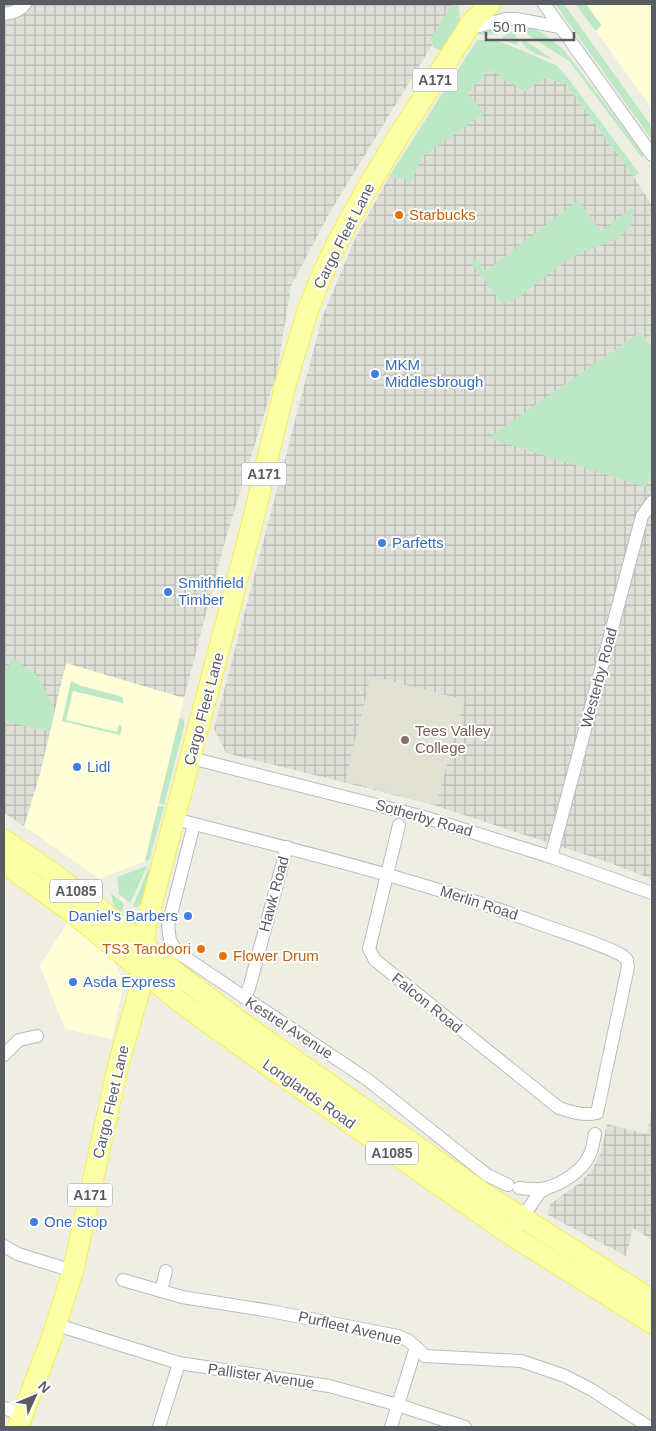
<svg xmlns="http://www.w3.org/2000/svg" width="656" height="1431" font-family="Helvetica,sans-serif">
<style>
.commercial{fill:#fffed6}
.industrial{fill:url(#industrial-grid)}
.education{fill:#e0e1d2}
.grass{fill:#bce8c5}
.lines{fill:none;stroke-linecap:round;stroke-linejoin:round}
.street-casing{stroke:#babbc2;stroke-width:14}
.primary-casing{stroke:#faed4f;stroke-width:22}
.street{stroke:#fff;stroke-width:12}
.primary{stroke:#fbffa6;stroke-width:20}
.food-dot{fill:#e8710a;stroke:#fff;stroke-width:2}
.shop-dot{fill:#3f7fe0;stroke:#fff;stroke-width:2}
.education-dot{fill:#8d6e63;stroke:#fff;stroke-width:2}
.labels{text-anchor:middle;stroke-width:4;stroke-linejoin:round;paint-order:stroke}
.shield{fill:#fff;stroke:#8c8d92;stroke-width:1}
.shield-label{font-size:14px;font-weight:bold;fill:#5a5c64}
.food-label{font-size:15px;fill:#c56008;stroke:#fff;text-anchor:start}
.street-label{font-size:15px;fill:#5a5c64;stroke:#fff}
.shop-label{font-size:15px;fill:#366cbe;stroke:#fff;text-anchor:start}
.education-label{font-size:15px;fill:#785e54;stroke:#fff;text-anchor:start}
</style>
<defs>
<pattern id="industrial-grid" width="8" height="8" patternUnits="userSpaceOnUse" patternTransform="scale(1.25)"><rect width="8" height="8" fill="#dedfd6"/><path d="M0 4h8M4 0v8" fill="none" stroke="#b7b8b1"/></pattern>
</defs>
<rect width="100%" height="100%" fill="#eeeee2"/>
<g class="commercial">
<path d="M586,4H652V109L596,31L601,25Z"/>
<path d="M66,663L184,698L145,861L99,879L24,826L40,774Z"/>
<path d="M67,923L112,957L124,983L112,1039L65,1029L40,966Z"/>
</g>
<g class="industrial">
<path d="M4,4H454V9L330,212L291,286L277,372L225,541L184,698L66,663L40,774L24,826L4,813Z"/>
<path d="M477,61L566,84L634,177L652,205V348L641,332L646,486L652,474V879L602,860L427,803L226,753L214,729L322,318L354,241L390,175L402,180Z"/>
<path d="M652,1110V1240L633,1228L626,1256L548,1215L550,1204L581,1182L593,1168L601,1152L607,1124L647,1134Z"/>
</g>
<path class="education" d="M371,676L465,700L436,805L345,781Z"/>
<g class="grass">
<path d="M452,4H459L460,19L458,23L441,50H439L433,47L431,38Z"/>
<path d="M555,4H564L652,127V140Z"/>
<path d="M575,4H586L601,25L596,31Z"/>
<path d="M520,24C541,30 547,36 564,50L643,153V159L569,61L519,29Z"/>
<path d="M500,25L508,29L499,34L478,35L484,30Z"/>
<path d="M511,32L515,34L518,42L516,45L502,39L503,36Z"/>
<path d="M520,37L552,59C539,56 523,50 520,37Z"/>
<path d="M477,40H494L506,44L556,65L567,77L639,173L634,177L566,84L544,78L525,92L490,70L467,93L485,113L423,156L410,184L404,179L403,180L390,175Z"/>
<path d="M578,200L601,231L632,208C635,219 630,228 622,235C610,245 590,247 576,255C552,270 531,288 509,304L510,299L503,305L471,263L476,259L486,271Z"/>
<path d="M640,332L652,348V474L646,487L488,438Z"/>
<path d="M13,658L38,676L53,706L54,713L50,732L4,721V673Z"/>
<path d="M71,681L82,686L119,696L123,698V703L73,691L66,720L117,732L119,724L122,727L120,735L62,721Z"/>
<path d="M180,717L184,721V726L164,805L159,803Z"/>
<path d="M158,806L164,807L149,860L145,861Z"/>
<path d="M147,866L130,903L119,894L117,877Z"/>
<path d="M149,868L151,878L141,903L137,908L133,906Z"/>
<path d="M111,893L123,903V910L122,912L114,907Z"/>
</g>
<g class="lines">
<g class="street-casing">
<g id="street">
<path d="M544,4L652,155"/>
<path d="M4,14C12,13 20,11 25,4"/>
<path d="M468,29L506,19H516L560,27"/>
<path d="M191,758L424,817L551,857L652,893"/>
<path d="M175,819C298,851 421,880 540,924C568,934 596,942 622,955L627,960L628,967L597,1113C583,1116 572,1112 559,1108L375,960L369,949L399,825"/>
<path d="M194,824L168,926L170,940L177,952L368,1080L487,1175L508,1185"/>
<path d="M551,857L642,516L652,502"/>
<path d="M245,998L250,985L287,847"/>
<path d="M4,1055L19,1040L37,1036"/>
<path d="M519,1188C528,1189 537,1190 546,1188C562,1184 582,1171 589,1156C593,1150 593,1141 595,1134"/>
<path d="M511,1235L539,1193L547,1188"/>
<path d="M4,1246L18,1254L73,1271"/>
<path d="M123,1280L182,1297L270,1311L398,1336L409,1341L425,1356L521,1361L565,1376L592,1390L649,1427"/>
<path d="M161,1291L166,1271"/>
<path d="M57,1325L179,1363L329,1386L398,1405L465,1427"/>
<path d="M4,1408L23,1415"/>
<path d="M159,1427L179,1363"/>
<path d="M391,1427L416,1347"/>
</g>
</g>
<g class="primary-casing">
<g id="primary">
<path d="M4,840L47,869L107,915L180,976L235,1018L480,1191L652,1300"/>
<path d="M4,863L73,913L180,1002L270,1067L511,1235L652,1323"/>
<path d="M18,1427L51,1340L73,1271L118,1066L139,992L146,926L252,524L285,386L308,310L322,275L338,241L365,192L398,137L472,22L490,4"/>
</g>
</g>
<use href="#street" class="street"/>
<use href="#primary" class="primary"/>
</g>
<g class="food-dot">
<circle cx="399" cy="215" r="5"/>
<circle cx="201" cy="949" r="5"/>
<circle cx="223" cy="956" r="5"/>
</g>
<g class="shop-dot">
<circle cx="375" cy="374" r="5"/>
<circle cx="382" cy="543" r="5"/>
<circle cx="168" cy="592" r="5"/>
<circle cx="77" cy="767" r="5"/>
<circle cx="188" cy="916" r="5"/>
<circle cx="73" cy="982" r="5"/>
<circle cx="34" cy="1222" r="5"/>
</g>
<circle class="education-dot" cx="405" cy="740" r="5"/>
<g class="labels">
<g class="shield">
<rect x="412.5" y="68.5" width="45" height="23" rx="4"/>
<rect x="241.5" y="462.5" width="45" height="23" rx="4"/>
<rect x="50" y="879.5" width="52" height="23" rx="4"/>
<rect x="366" y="1141.5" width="52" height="23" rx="4"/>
<rect x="67.5" y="1183.5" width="45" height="23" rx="4"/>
</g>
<g class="shield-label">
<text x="435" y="85">A171</text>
<text x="264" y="479">A171</text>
<text x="76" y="896">A1085</text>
<text x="392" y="1158">A1085</text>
<text x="90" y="1200">A171</text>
</g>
<g class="food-label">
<text x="409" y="220">Starbucks</text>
<text x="191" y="954" text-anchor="end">TS3 Tandoori</text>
<text x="233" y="961">Flower Drum</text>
</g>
<g class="street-label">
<text transform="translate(344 236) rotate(-63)" y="5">Cargo Fleet Lane</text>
<text transform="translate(599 678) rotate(-75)" y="5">Westerby Road</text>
<text transform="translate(204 709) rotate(-75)" y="5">Cargo Fleet Lane</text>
<text transform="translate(424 818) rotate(16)" y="5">Sotherby Road</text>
<text transform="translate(274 894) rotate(-75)" y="5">Hawk Road</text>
<text transform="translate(479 903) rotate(18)" y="5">Merlin Road</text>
<text transform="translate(427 1003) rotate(39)" y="5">Falcon Road</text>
<text transform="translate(289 1028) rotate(33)" y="5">Kestrel Avenue</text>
<text transform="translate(309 1094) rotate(35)" y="5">Longlands Road</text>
<text transform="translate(111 1102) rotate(-77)" y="5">Cargo Fleet Lane</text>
<text transform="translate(350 1328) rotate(13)" y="5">Purfleet Avenue</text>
<text transform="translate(261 1376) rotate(8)" y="5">Pallister Avenue</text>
</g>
<g class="shop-label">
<text x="385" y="370">MKM<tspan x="385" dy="17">Middlesbrough</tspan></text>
<text x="392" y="548">Parfetts</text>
<text x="178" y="588">Smithfield<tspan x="178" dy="17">Timber</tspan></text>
<text x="87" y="772">Lidl</text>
<text x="178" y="921" text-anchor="end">Daniel's Barbers</text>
<text x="83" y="987">Asda Express</text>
<text x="44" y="1227">One Stop</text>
</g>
<g class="education-label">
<text x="415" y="736">Tees Valley<tspan x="415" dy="17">College</tspan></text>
</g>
</g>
<rect width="656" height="1431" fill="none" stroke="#5a5c64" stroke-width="10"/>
<g transform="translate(35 1396) rotate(46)" stroke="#ffffff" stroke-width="4" paint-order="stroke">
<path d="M0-4L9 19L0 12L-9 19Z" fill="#5a5c64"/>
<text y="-8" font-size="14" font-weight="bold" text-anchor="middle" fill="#5a5c64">N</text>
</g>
<path d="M486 32v8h88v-8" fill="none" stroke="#5a5c64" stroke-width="2.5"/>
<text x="493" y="32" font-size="15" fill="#5a5c64" stroke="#ffffff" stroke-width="4" paint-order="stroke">50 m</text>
</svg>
